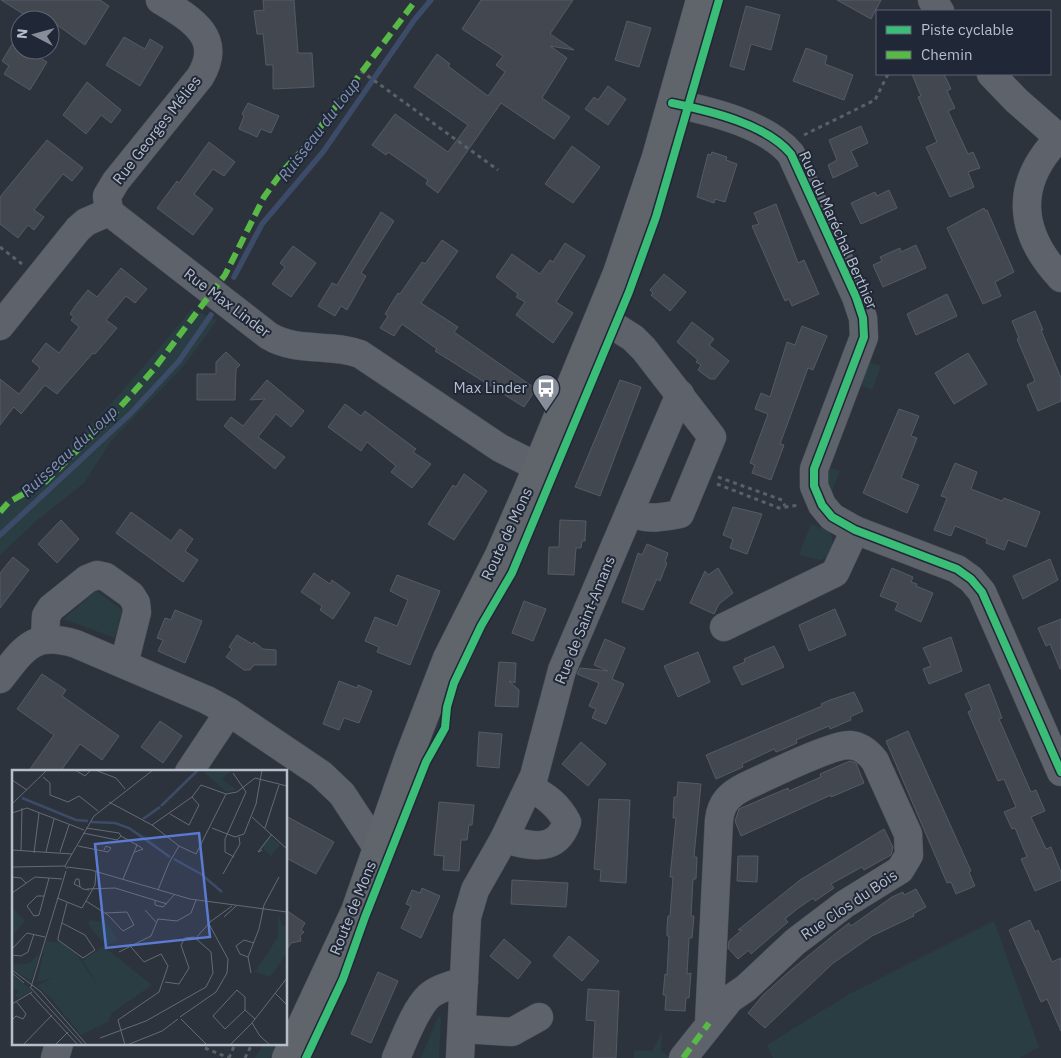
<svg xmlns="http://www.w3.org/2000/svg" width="1061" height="1058" font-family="'IBM Plex Sans',sans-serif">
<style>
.green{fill:#2a3d43}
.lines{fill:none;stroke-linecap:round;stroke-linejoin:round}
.stream{stroke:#3c4b68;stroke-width:5.5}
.building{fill:#434750;stroke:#555b64}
.minor-casing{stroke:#4b4f57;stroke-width:29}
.major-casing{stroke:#4b5059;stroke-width:29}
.path{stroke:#5b6066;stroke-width:3;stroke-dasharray:4 4;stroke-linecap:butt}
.minor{stroke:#5e626a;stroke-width:28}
.major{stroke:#60646b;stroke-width:28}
.quiet{stroke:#58b947;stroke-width:6;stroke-dasharray:12 6;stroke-linecap:butt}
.cycleway-casing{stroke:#202838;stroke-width:11}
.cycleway{stroke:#3abd76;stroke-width:8}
.labels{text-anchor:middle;stroke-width:4;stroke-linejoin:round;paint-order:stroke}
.street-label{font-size:15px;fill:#b8bfcc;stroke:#202838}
.poi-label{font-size:15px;fill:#b8bfcc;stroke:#202838;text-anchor:end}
.water-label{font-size:16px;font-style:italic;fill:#8092b3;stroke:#202838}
.inset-river{fill:none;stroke:#3c4b68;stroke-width:2.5}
.inset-road{fill:none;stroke:#656b76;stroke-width:1}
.view{fill:#5b7bd3;fill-opacity:0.15;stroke:#5b7bd3;stroke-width:2.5}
.inset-edge{fill:none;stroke:#b8bfcc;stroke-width:2.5}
</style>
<rect width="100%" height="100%" fill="#2d333d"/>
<g class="green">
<path d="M192,309L217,320L183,367L111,441L84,483L36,521L0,555V505C75,450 133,380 192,309Z"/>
<path d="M866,361L881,366L872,390L859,384Z"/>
<path d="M825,466L840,471L831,493L826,495Z"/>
<path d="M811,524L830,531C835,544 834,553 821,560L799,555Z"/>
<path d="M94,592H98L122,610L115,638L64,619Z"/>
<path d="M994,921L1039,1047L1020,1058H773L767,1045L851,993Z"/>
<path d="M438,1017H441L439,1058H421Z"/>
<path d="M662,1032L661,1051L671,1058H634V1050L652,1051Z"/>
<path d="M264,1044H277L270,1058H255Z"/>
</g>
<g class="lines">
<g class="stream">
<path d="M234,277L262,224L323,152L415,19L431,0"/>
<path d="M0,535L131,413L179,361L211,315"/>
</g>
</g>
<g class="building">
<path d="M1,0H100L109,6L85,45L39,12L33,20Z"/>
<path d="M263,0H294L298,53H312L314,87L273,89V65H266L263,34H257L254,11L264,10Z"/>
<path d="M481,0H573L550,34L574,50L550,46L567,58L542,98L570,117L554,139L501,103L438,193L426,184L428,180L411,168L388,152L386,155L372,145L395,114L448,152L468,125L414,87L437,54L450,64L448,66L488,96L505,72L496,65L503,56L462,29Z"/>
<path d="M837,0H881L871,19Z"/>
<path d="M746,6L780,15L771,50L751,44L744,70L730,66Z"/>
<path d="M627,21L651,28L639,67L615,60Z"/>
<path d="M124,37L145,49L150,39L163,47L140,86L106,65Z"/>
<path d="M14,41L20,45V50H28L47,62L30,90L4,74L9,66L2,61Z"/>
<path d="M806,48L827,56L825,64L853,75L844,100L793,81Z"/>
<path d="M912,74H944L951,89L947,91L955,108L948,111L968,154L973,152L980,168L968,172L974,187L950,197L926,147L937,142L918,97L921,96Z"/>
<path d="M87,82L121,110L111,123L101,115L86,134L63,115Z"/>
<path d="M608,86L626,99L608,125L585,109L594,97L598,100Z"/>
<path d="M248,103L279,116L271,133L261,129L257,137L239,129L244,116L242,114Z"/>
<path d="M861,126L868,143L851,151L858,166L833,178L828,165L837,160L829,140Z"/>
<path d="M47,140L83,168L72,181L63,174L34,210L44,217L34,230L28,225L18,238L0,224V197Z"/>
<path d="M209,142L235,162L224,176L213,169L194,194L213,209L193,235L157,208L177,181L179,183Z"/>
<path d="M572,146L600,167L573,203L545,184Z"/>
<path d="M712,152L727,157L726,160L737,164L725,202L715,199L714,203L697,197L708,154L711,155Z"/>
<path d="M889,190L897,208L861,224L851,203L875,192L877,196Z"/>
<path d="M776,204L798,263L804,260L819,294L792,306L789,299L785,301L752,226L759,224L754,213Z"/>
<path d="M984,208L985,211L987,210L1014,272L995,282L1001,296L983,304L947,228Z"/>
<path d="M381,212L394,221L361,273L366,276L347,310L341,306L335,316L318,306L332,283L337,285Z"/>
<path d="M442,240L458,251L421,303L458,327L454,332L536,389L524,407L435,351L437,349L402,324L394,336L380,328L388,316L385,314L398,293L400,294L422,262L425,264Z"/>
<path d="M565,243L585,256L556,302L573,313L553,343L516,315L525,302L516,297L518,294L496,277L512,254L540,274L550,260L553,262Z"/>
<path d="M916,245L926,268L883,287L873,265L882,261L880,257L900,248L901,252Z"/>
<path d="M293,246L316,263L291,297L272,284L285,267L280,263Z"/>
<path d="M121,268L147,289L135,303L126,296L106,320L117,328L95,354L93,353L57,394L45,385L21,414L14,407L0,425V379L19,394L40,368L32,361L46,343L59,353L79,327L71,320L74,317L70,314L75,306L88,290L97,297Z"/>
<path d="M664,274L686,292L670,311L651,295L653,293L650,290Z"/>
<path d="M947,294L957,316L916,335L907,314Z"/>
<path d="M1035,311L1043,330H1041L1061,378V401L1038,411L1027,385L1035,381L1017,339L1019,338L1012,321Z"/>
<path d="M692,322L714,339L709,345L729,361L715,379H710L698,370L701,365L696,362L698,360L677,342Z"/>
<path d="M802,326L827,336L813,370L808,368L780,444L784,445L771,480L752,473L755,465L750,463L768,414L755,409L761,393L770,397L787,342L795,345Z"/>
<path d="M226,352L240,365L236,369L235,400H197V374H216V362Z"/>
<path d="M968,353L987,384L954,404L935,373Z"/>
<path d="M267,380L304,411L291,427L276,414L258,437L285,457L275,469L224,426L231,417L243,426L265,399L250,400Z"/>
<path d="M620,380L641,387L600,496L575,487Z"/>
<path d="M345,404L361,416L365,411L416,449L413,452L431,464L412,488L391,472L396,466L367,442L361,451L328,427Z"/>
<path d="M899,409L919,416L911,436L917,438L901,478L919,485L907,513L863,493Z"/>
<path d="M955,463L977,472L971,489L1002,501L1004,498L1040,512L1026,547L1008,540L1004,550L986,543L987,539L955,526L951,536L934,530L947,498L941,496Z"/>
<path d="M464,474L487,491L454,540L428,524L453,485L456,487Z"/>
<path d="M733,507L762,514L747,554L730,548L733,539L723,535Z"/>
<path d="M131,512L171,541L180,529L193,539L185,551L198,560L183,582L116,533Z"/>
<path d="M61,520L79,539L57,563L38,544Z"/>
<path d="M560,520L586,521L585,541H582L581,548H576L574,575L548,574L549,547H559Z"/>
<path d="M647,544L668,553L665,562L667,563L660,581L657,579L643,610L622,602L638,553L642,555Z"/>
<path d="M13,557L29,570L0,608V573Z"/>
<path d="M1050,559L1058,580L1023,599L1013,576Z"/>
<path d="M718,568L733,593L719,604L714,614L690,603L705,571L708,575Z"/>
<path d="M892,568L913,577L911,582L917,584L916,586L933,593L921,622L895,610L898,603L880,596Z"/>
<path d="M314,573L330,584L332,580L350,593L333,619L320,610L322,606L301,592Z"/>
<path d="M397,575L440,591L410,665L377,652L379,647L365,641L375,617L397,626L408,600L390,591Z"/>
<path d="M524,601L546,609L533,641L512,633Z"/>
<path d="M835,609L846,635L809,651L799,625Z"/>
<path d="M175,610L202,621L185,663L158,651L163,640L157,638L165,618L171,620Z"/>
<path d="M1061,619V669H1060L1050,644L1046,646L1038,628Z"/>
<path d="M237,635L252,644L254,642L263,649L276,650V665H254L250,670H244L226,657L232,649L229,647Z"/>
<path d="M951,637L962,671L929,684L923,669L931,666L923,648Z"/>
<path d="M605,639L625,648L612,679L624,684L606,724L592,718L596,709L589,706L599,683L577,674L580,668L608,671L594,665Z"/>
<path d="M774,646L784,667L742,685L733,667L745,662L744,659Z"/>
<path d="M698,652L710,682L678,697L664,666Z"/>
<path d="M499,662L516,663L515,683L509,681L519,690L518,707L495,706Z"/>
<path d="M42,674L66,690L62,696L119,736L102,760L80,744L60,772H28L54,735L17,709Z"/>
<path d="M339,681L357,688L358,685L372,691L359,723L344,718L339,730L323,724Z"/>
<path d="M989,684L1002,718L999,719L1031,792L1036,790L1045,811L1031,817L1046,849L1051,847L1061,872V880L1035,891L1021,859L1027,857L1015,828L1012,829L1004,812L1016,807L1004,779L998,781L968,712L972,710L965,694Z"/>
<path d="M854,692L863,711L850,717L851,720L830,729L829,726L796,740L797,743L786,748L776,752L774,749L742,764L743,767L716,779L706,755L822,706L821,704L830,700Z"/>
<path d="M160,721L182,736L163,763L141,747Z"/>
<path d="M908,731L971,871L969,872L975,886L956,894L951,882L947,883L886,741Z"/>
<path d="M479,732L502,734L499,768L477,766Z"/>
<path d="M581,742L606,764L588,786L562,764Z"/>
<path d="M850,761L856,763L864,783L831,797V795L741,836L735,821L739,809L788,788L789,791L821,777L820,774Z"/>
<path d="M678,782L701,784L694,857H697L696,879H693L691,916H694L692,938H689L687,974L691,973L689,998H686L685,1011L665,1010L666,995H663L665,974L667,975L669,936H667V926L668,916H670L673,877H670L676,818H673L674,797H677Z"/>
<path d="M599,799L630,800L626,883L600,881L601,870L594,869Z"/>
<path d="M439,802L474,805L472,825H469L467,840H461L459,871L443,870L444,856L434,855Z"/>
<path d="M286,816L334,842L316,874L286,858Z"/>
<path d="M884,829L893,847L891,855L864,870L862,867L831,884L834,888L815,901L813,898L797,909L785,919L788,922L751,954L749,950L738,959L728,948L729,941L742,930H738L800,880Z"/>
<path d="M738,856H758L757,882L737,881Z"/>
<path d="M512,880L568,883L566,907L511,904Z"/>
<path d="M422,888L440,896L421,938L401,928L411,906L406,904L412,890L420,893Z"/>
<path d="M916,889L926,907L913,914L914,916L872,936L832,964L765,1028L748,1013L763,995L792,969L840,930L849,923L851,926L892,897L903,892L904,895Z"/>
<path d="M286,910L305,923L301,930L304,932L300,936L301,941L291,943L286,951Z"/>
<path d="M1030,920L1035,932L1038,930L1052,962L1061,958V1031L1047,999L1041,1002L1009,930Z"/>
<path d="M569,936L599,961L582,981L553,956Z"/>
<path d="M504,939L531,962L518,979L490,956Z"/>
<path d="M378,972L398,981L371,1043L351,1034Z"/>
<path d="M588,989L619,991L616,1058H593L595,1021L586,1020Z"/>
</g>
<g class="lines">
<g class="minor-casing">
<g id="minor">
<path d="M932,0L940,11"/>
<path d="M991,74L1016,100L1059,138"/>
<path d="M672,103C710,111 766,124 791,154L856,297L863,318L864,337L814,469V486L822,505L832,517L855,530L957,569L971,579L982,592L1061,772"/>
<path d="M1061,136C1014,182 1017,231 1061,278"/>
<path d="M109,212L269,336C298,353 330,343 360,354L500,448L538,467"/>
<path d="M600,317L633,338L644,349L712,437L680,514C662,517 647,521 630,512"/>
<path d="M0,326L78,229L86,222L109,212L107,196L116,181L200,77C224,37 191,19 160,0"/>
<path d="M724,627L835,573L855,530"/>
<path d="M45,639L46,616L51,608L87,579L97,575L106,577L131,595L136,603L137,612L124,664"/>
<path d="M0,679C25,647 34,631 76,644L207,700L229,712L321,774L342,794L378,849"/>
<path d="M189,772L229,712"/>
<path d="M504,839C531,846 556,854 567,822C558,805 546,796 529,787"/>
<path d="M463,1029L512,1032L539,1017"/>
<path d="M55,1058L59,1044"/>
<path d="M396,1058C404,1040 415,1009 429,996C438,988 452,985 464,981"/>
<path d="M460,1058L467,917L475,890L504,839L534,776L562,670L680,394"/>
<path d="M683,1058L730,999L746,988L795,942L845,904L900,870L909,855L908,834L875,761C869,753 861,746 850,745C832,744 766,777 746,786C730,794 721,802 719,820L709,1023"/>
</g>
</g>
<g class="major-casing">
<path id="major" d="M286,1058L355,911L408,759L447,658L499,555L527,491L617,273L656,157L700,0"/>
</g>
<g class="path">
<path d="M361,71L498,170"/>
<path d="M804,135L875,100L888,74"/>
<path d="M0,247L22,264"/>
<path d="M718,477L782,500L785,506"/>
<path d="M717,484L779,508L799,505"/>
<path d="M205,1048L229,1058"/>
<path d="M229,1058L235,1044"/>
<path d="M245,1058L252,1044"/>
</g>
<use href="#minor" class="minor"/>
<use href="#major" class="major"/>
<g class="quiet">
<path d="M0,512L9,502L45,482L113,415L154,369L225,275L264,197L282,172L306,146L416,0"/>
<path d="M683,1058L709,1023"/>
</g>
<g class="cycleway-casing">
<g id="cycleway">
<path d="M672,103C710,111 766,124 791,154L856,297L863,318L864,337L814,469V486L822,505L832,517L855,530L957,569L971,579L982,592L1061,772"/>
<path d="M306,1058L343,979L365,917L426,762L445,728L447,707L454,683L481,626L512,573L629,292L656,217L719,0"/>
</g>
</g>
<use href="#cycleway" class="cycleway"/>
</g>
<defs>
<g id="bus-pin" transform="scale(1.4375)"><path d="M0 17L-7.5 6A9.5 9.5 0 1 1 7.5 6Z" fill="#878e9a" stroke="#202838"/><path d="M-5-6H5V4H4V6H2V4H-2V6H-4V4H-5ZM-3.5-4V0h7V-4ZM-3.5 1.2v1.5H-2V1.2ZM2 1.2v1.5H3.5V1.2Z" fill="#fff"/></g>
</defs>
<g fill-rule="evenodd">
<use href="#bus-pin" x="546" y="388"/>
</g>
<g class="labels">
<g class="street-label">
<text transform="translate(157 130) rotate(-52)" y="5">Rue Georges Mélies</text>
<text transform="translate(838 230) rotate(66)" y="5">Rue du Maréchal Berthier</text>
<text transform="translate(227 303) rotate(37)" y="5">Rue Max Linder</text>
<text transform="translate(507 534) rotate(-65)" y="5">Route de Mons</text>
<text transform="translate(585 620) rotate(-68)" y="5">Rue de Saint-Amans</text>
<text transform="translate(849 905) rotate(-34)" y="5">Rue Clos du Bois</text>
<text transform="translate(353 908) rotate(-68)" y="5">Route de Mons</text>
</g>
<g class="poi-label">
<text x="527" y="393">Max Linder</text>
</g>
<g class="water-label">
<text transform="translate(319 129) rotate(-53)" y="6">Ruisseau du Loup</text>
<text transform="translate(69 451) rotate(-43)" y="6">Ruisseau du Loup</text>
</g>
</g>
<g transform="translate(12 770)">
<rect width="275" height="275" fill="#2d333d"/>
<path d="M190,0H220L210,9L224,20L214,22ZM118,58L136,67L158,87L140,76ZM258,66L268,75L259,86L249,76ZM0,138L13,151L0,166ZM266,144L270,156L275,155V183L258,207L243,202L266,167ZM92,149L106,170L94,176L76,154L78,150L87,152ZM34,171L49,173L65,185L87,218L71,191L91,176L140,215L100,243L96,252L69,265L38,227L25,216L40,208L25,212ZM28,182L19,211L0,199V195L18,193ZM0,206L18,218L19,221L7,228L3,226L7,221L0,218Z" fill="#2a3d43"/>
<path class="inset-river" d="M10,28L64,50L76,51M149,36L186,0M131,49L148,37M79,52L103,53L117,58L158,87M162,89L189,104L210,122"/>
<path class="inset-road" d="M63,0L73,6L79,0M83,0L104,8L113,19M221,3L234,22L213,69V82L222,87M31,7L38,13V25L56,32L67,26L86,41M0,10L15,20M214,24L225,22L243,8L275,16M97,32L140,55L167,76L184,84L214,24M0,34L35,0M0,43L15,38L72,60M158,44L177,55L187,35L180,27M240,47L275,79M140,55L180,27L189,15L214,24M200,58L223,67L232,64L244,34L250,0M253,58L267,15M71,63L105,70L109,66L107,63L74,58M109,66L125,75L111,109M66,76L96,82L99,78L94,76L92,80M0,80L60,84M250,80L246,82L260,64M9,81L10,38M34,82L42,49M48,82L57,55M123,82L131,79L124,74M22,83L27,43M53,96L82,46L141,0M0,97L53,96L55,99M55,97L79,100L178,129L275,142M211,104L228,74L227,67M0,107L9,108L14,113M68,117L67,109H64L62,114L68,117L71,119L77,120M75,119L103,118L155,134M146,120L157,93L167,76M0,123L23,107L50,109M32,126H25L15,136L22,146L27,145L37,108M45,128L70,138L83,115L84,101M143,130V135L151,137L162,125M74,131L96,145L111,161L122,155L115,142L93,143M133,140L144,152M212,147L224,136M50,153L73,165L83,180L71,188L46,170V168L55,133M184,168L198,152L220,136M0,179L15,163L33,167M107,182L139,166L146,149L165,151L179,143L184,130M0,185L9,186L16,182L22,164M236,187L228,184L224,176L232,170L242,173M0,200L28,221L75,275M0,203L12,213M239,203L236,187L247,159L252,135L267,107M18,217L71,275M19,217L54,101M18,223L66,275M263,223L275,235M0,234L20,222M233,240L213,259L201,246L225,220L233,227V240L243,249M168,247L204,222L215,203L216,189L197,154M169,249L195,275M0,250L4,246L11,249L14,244L4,231M240,253L248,266L258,275M88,268L134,251L194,217L201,203L199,182L182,167L173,168L169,175L177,198L167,214L153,212M11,275L40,245M43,275L56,262M113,275L106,250L147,222L156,196L149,184L132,192L119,177M115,275L150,261L166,249M218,275L240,253L275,208"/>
<path class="view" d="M187,63L198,167L94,178L83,74Z"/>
<rect width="275" height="275" class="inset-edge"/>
</g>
<rect x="876" y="10" width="175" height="65" fill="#202838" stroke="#5d6473"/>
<rect x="886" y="26" width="25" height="8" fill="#3abd76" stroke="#5d6473"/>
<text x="921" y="35" font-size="15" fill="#b8bfcc">Piste cyclable</text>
<rect x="886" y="51" width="25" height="8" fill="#58b947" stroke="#5d6473"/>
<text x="921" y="60" font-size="15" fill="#b8bfcc">Chemin</text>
<g transform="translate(35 35) rotate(276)"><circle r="24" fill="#202838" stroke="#5d6473"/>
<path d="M0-4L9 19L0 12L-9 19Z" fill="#878e9a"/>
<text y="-8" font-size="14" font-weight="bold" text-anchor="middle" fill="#b8bfcc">N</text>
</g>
</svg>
